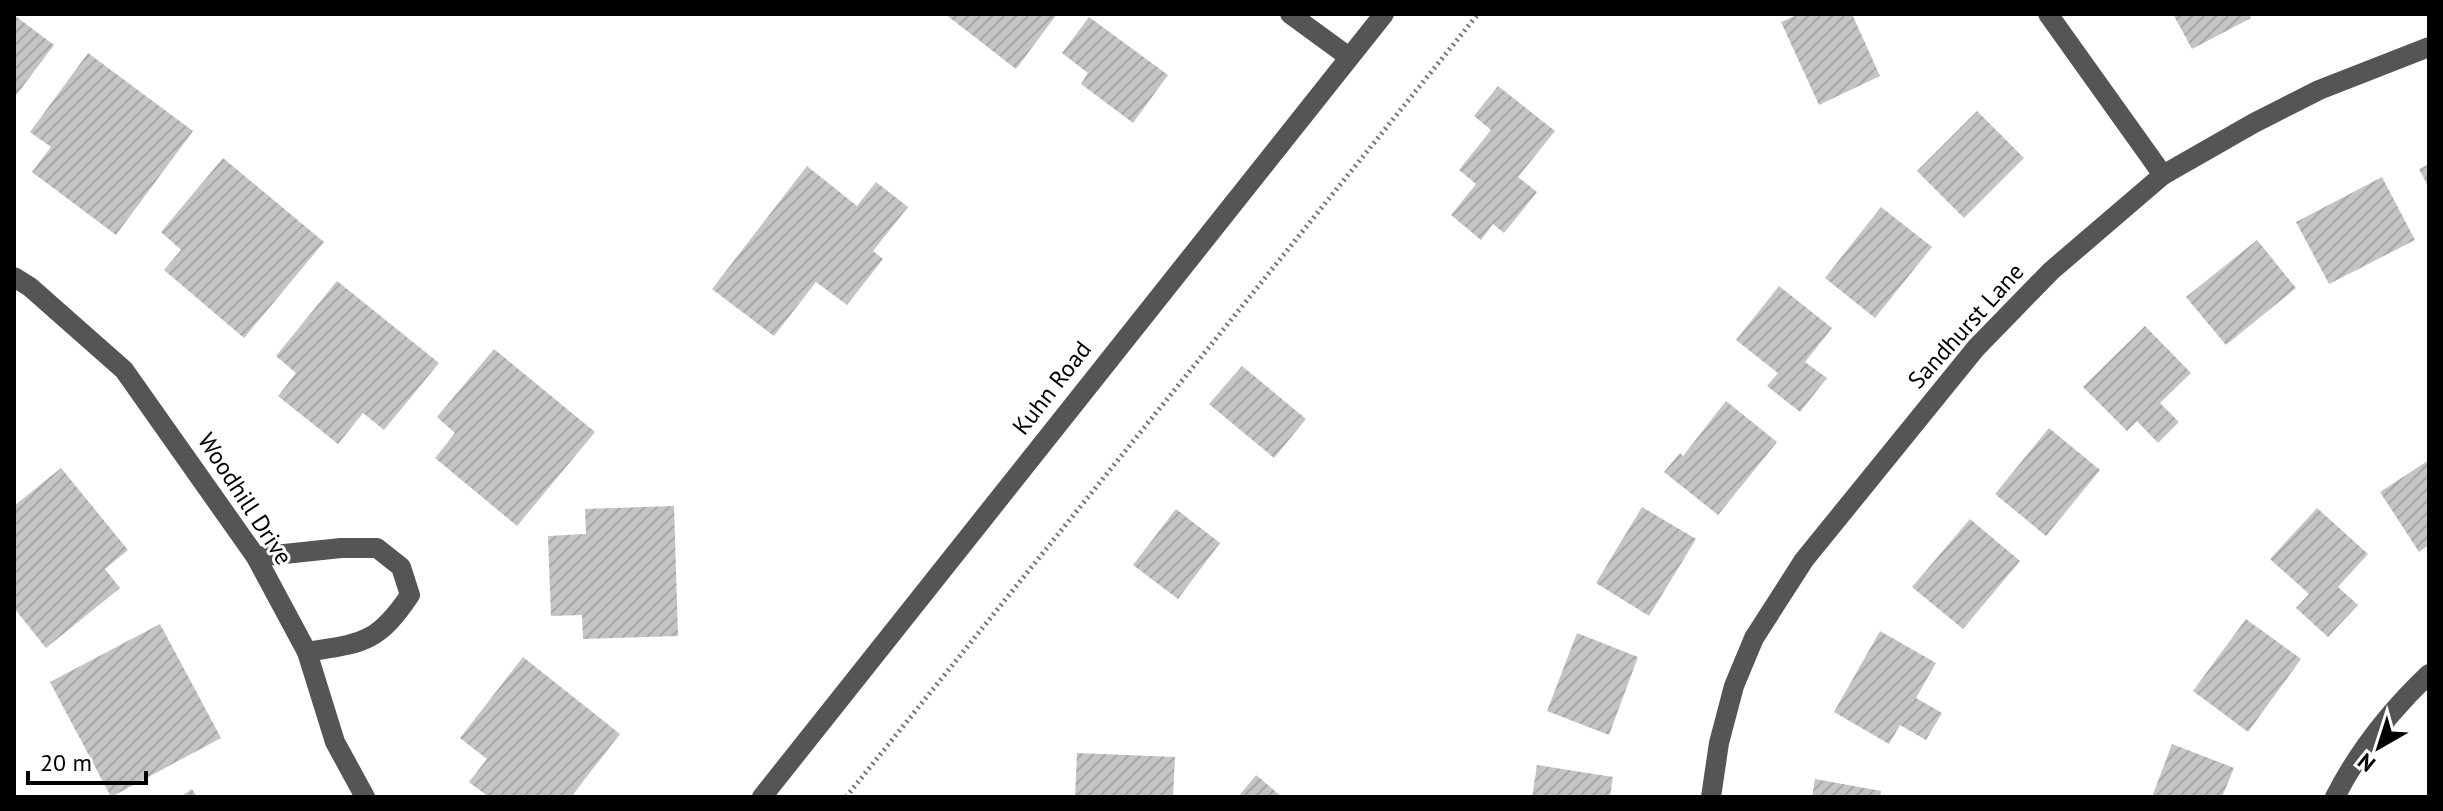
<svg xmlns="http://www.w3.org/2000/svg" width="2443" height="811" font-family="'PT Sans',sans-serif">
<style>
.building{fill:url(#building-hatch)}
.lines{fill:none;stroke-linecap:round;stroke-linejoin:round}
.path{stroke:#777;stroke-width:5;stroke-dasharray:2 4;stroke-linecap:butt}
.minor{stroke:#555;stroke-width:20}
.labels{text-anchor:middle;stroke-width:6;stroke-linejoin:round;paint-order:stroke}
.street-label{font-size:24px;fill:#000;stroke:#fff}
</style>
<defs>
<pattern id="building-hatch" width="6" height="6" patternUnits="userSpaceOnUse" patternTransform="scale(2)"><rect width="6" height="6" fill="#c4c4c4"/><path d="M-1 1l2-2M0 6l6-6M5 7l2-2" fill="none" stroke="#a7a7a7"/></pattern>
</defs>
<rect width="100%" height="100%" fill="#fff"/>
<g class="building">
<path d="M945,14H1057L1016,69Z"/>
<path d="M1799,14H1852L1880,76L1819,105L1781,22Z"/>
<path d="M2173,14H2249L2251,18L2192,49Z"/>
<path d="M14,15L54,45L14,98Z"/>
<path d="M1089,17L1168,75L1133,123L1081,84L1088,73L1062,53Z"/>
<path d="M88,53L193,131L116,235L32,172L51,147L30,132Z"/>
<path d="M1498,86L1555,131L1518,177L1537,192L1504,233L1493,224L1481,240L1451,215L1476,184L1459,170L1491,130L1474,116Z"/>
<path d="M1977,111L2024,158L1964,218L1917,171Z"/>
<path d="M223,158L324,242L244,338L164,270L181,250L161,232Z"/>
<path d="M2429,164V188L2419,169Z"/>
<path d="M807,166L857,206L876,182L908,207L873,251L883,259L847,305L816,282L774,336L712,289Z"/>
<path d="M2382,177L2415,240L2329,284L2296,222Z"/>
<path d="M1881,207L1932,247L1875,318L1825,278Z"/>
<path d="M2257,240L2296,288L2226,345L2186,297Z"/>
<path d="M337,281L439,363L384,430L363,413L338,444L278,396L296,373L276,356Z"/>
<path d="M1779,286L1832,328L1805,362L1827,378L1800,412L1767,386L1778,373L1736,340Z"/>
<path d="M2145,326L2191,373L2160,403L2179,422L2158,443L2137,421L2127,431L2083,387Z"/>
<path d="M494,349L595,432L517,526L435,458L455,433L437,417Z"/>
<path d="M1242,366L1306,419L1274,458L1209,404Z"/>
<path d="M1726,401L1777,442L1718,515L1664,472L1680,453L1683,456Z"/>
<path d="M2049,428L2100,470L2046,536L1995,494Z"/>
<path d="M2429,460V545L2419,552L2380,492Z"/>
<path d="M61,468L128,550L105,569L120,588L46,648L14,608V506Z"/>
<path d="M674,506L678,636L583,639L582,615L551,616L548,536L586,534L585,509Z"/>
<path d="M1642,507L1696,539L1649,616L1596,583Z"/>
<path d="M2317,508L2368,554L2338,587L2358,605L2328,637L2296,608L2309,594L2270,559Z"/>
<path d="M1176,509L1220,543L1178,599L1133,565Z"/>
<path d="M1970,519L2020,561L1963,629L1912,587Z"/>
<path d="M2246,619L2301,659L2248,732L2193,691Z"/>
<path d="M160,624L221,738L111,797L50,682Z"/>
<path d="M1880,631L1936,663L1916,698L1942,713L1926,740L1900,725L1889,744L1834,712Z"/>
<path d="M1577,633L1638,657L1609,735L1547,711Z"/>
<path d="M523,657L620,734L571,797H489L469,782L487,759L460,738Z"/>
<path d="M2172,744L2234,768L2222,797H2152Z"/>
<path d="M1077,753L1175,757L1173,797H1075Z"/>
<path d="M1537,765L1613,777L1610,797H1532Z"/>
<path d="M1256,775L1282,797H1238Z"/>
<path d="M1815,779L1881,791L1880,797H1812Z"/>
<path d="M192,789L197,797H180Z"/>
</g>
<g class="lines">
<path class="path" d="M846,797L1478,14"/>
<g class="minor">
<path d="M1290,14L1349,57"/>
<path d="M2048,14L2163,175"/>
<path d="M14,277L30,287L124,370L256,557L307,652L335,742L365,797"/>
<path d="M256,557L341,548H377L401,567L410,595C377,644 362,643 307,652"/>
<path d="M762,797L1384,14"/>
<path d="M1711,797L1719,743L1734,686L1754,638L1804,560L1976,348L2051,271L2163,175L2254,123L2319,90L2429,47"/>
<path d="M2335,797C2358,752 2392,709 2429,674"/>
</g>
</g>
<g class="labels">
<g class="street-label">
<text transform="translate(1966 326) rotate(-48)" y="8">Sandhurst Lane</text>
<text transform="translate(1052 388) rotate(-52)" y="8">Kuhn Road</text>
<text transform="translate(245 499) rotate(57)" y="8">Woodhill Drive</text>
</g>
</g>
<rect width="2443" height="811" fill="none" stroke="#000000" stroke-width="32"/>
<g transform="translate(2379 747) rotate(219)" stroke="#ffffff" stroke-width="6" paint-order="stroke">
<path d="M0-6L14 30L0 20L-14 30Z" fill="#000000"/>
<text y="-12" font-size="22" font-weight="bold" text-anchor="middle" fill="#000000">N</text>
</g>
<path d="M28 771v12h118v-12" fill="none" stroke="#000000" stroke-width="4"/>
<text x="40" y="771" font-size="24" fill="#000000" stroke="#ffffff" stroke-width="6" paint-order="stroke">20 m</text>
</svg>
